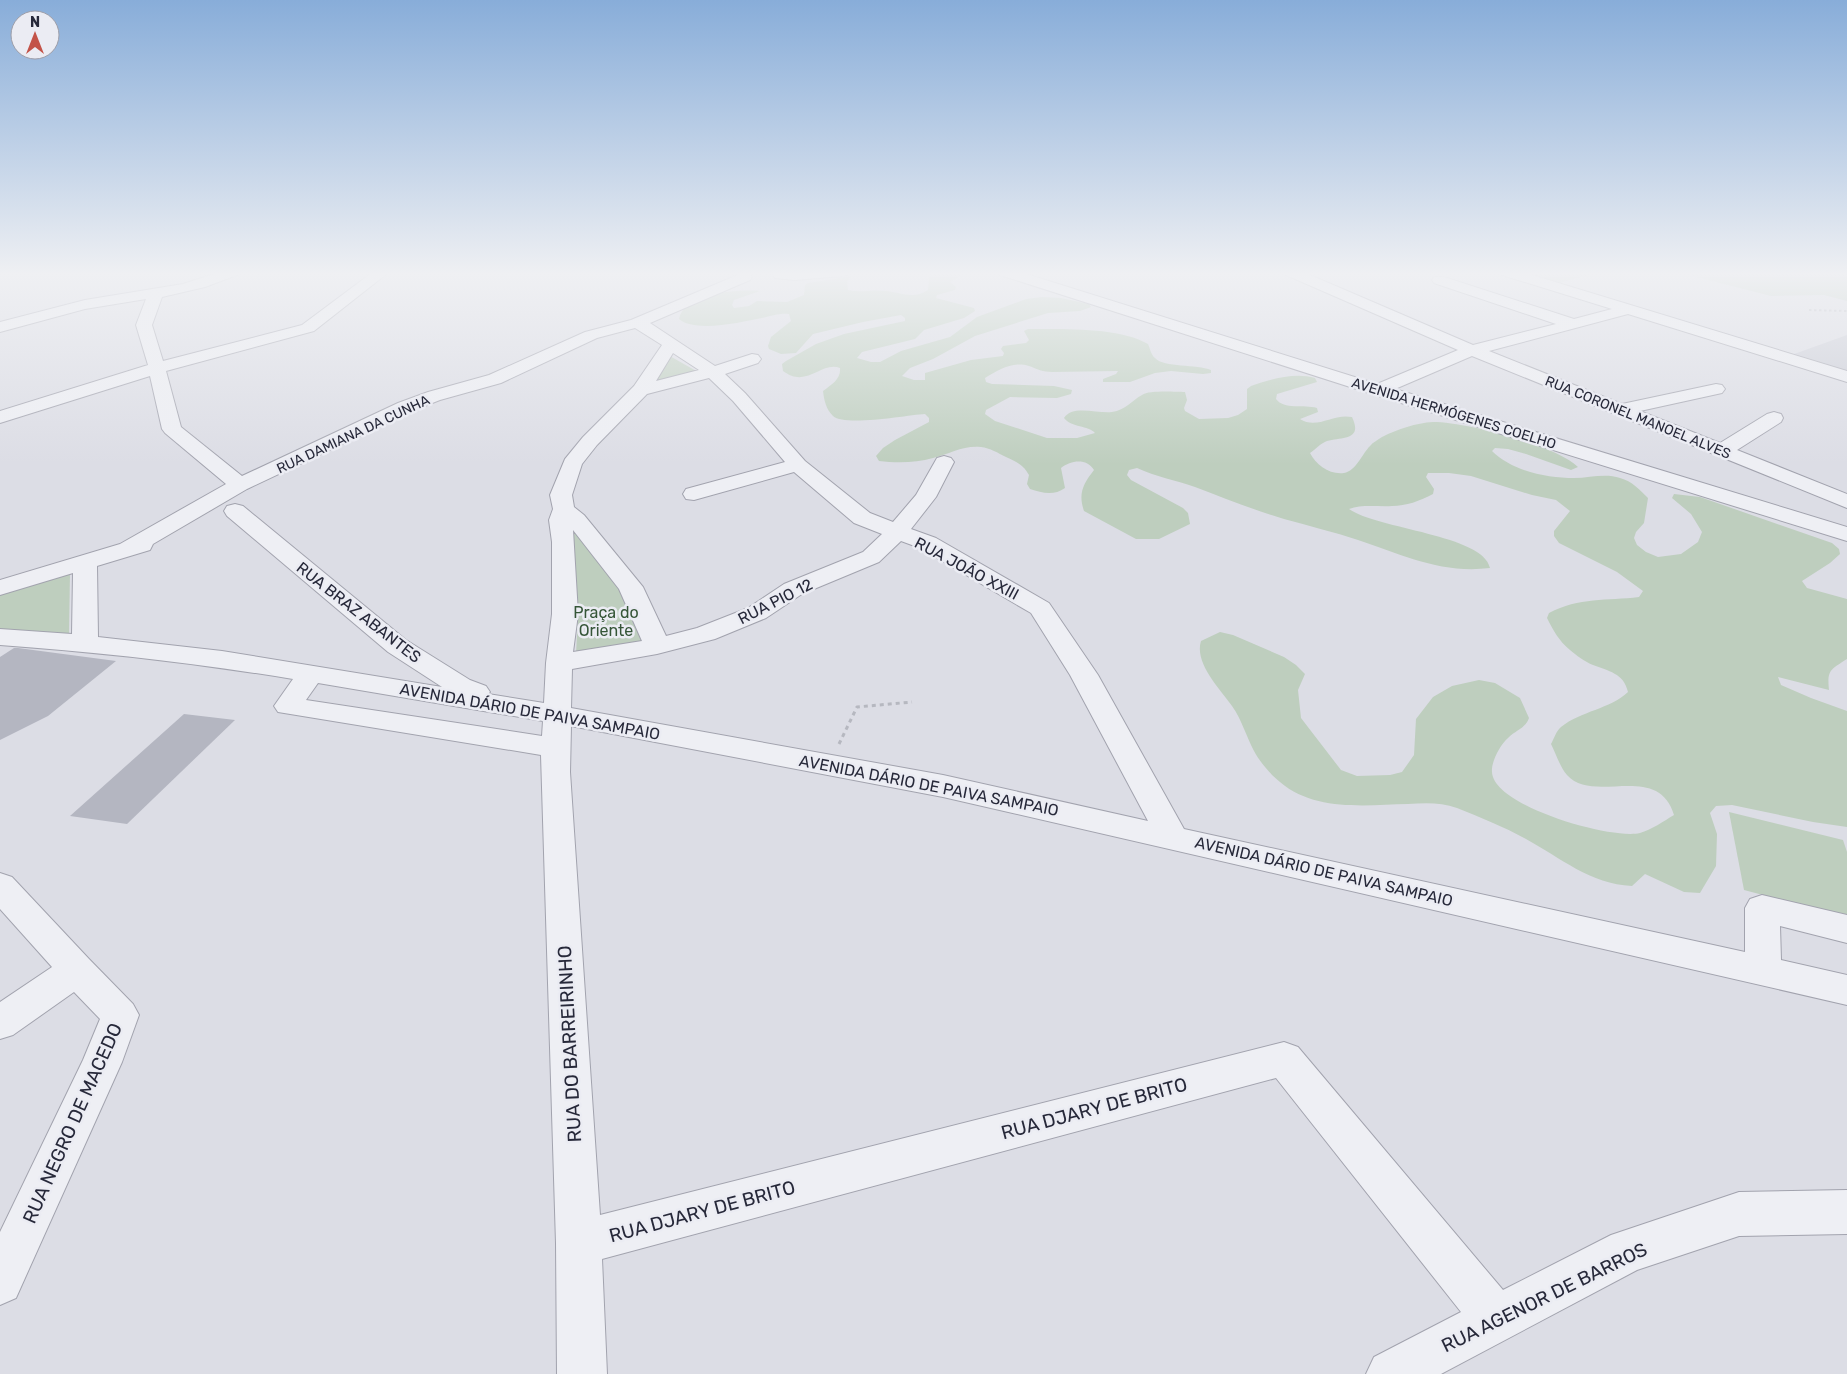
<svg xmlns="http://www.w3.org/2000/svg" width="1847" height="1374" font-family="Rubik,sans-serif">
<style>
.built{fill:#caccd6}
.green{fill:#becebe}
.building{fill:#b4b6c1}
.lines{fill:none;stroke-linecap:round;stroke-linejoin:round}
.minor-casing{stroke:#a2a3ae;stroke-width:2}
.path-far1{stroke:#b6b8c0;stroke-width:2;stroke-dasharray:2.5 2.5;stroke-linecap:butt}
.path{stroke:#b6b8c0;stroke-width:3;stroke-dasharray:4 4;stroke-linecap:butt}
.minor{fill:#eeeff4;fill-rule:evenodd}
.labels{text-anchor:middle;stroke-width:5;stroke-linejoin:round;paint-order:stroke}
.far-street-label{font-size:14px;fill:#27293a;stroke:#ebecf3}
.street-label{font-size:16px;fill:#27293a;stroke:#ebecf3}
.park-label{font-size:16px;fill:#355537;stroke:#ebecf3}
.near-street-label{font-size:19px;fill:#27293a;stroke:#ebecf3}
</style>
<rect width="100%" height="100%" fill="#dcdde5"/>
<path class="built" d="M1847,335V372L1791,355L1797,353Z"/>
<g class="green">
<path d="M935,272H959L963,274L950,282L956,287L955,290L937,295L936,298L974,308L975,311L964,318L924,330L915,339L862,352L857,358L871,362H880L901,351L950,337L977,317L1026,299L1042,297L1061,298L1089,304L1091,307L1080,311L1048,313L975,336L933,359L910,368L902,376L914,380H925V373L971,360L1003,356L1004,353L1001,349L1003,346L1026,343L1029,340L1024,331L1028,329C1061,329 1120,327 1148,344C1150,348 1151,355 1155,358C1164,368 1197,364 1211,370V373L1203,374L1171,371L1155,373L1130,382H1103V379L1116,374L1118,371L1052,372C1043,372 1037,369 1029,366C1012,361 999,370 985,378L986,382L992,384L1054,386L1072,390L1071,394L1057,398L1010,397L986,410L985,414L995,421L1047,438H1077L1095,433C1088,425 1072,428 1064,418C1072,404 1099,414 1112,412C1126,410 1131,401 1142,395C1149,390 1175,392 1185,392L1187,400L1184,408L1185,411L1199,419L1228,418L1238,415L1247,409V389L1251,386C1271,379 1295,372 1315,378L1317,382L1277,394L1276,399C1284,410 1304,404 1317,408L1318,412L1300,419C1317,430 1333,413 1352,417C1363,440 1343,437 1327,441C1321,443 1316,449 1310,453C1316,465 1330,475 1344,473C1356,471 1362,454 1370,446C1373,442 1378,440 1382,437C1398,429 1416,423 1433,422C1466,422 1555,445 1578,467L1571,470L1526,454L1508,449L1495,448L1492,451C1512,471 1547,478 1574,478C1590,478 1605,473 1620,478C1632,481 1640,490 1648,498L1644,523L1636,532L1634,538L1637,545L1646,552L1658,557L1681,554L1698,542L1702,532L1691,514L1672,498L1674,494L1700,497L1832,543L1839,549L1840,554L1830,563L1802,581L1807,588L1847,599V659C1830,670 1827,670 1829,690L1778,677L1781,685L1811,698L1847,711V827L1813,822L1732,805L1716,806L1710,813L1717,834L1716,866L1700,893L1684,892L1645,874L1632,886C1590,884 1561,858 1526,839C1504,827 1480,817 1457,808C1441,802 1424,803 1408,804C1366,805 1315,812 1280,782C1271,775 1259,761 1254,751C1246,736 1242,720 1232,706C1220,689 1194,663 1201,641L1220,632L1233,635L1284,657L1296,665L1305,674L1298,690L1301,718L1341,770L1357,776L1390,775L1402,772L1414,755L1416,719L1433,697L1452,686L1479,680L1495,683L1520,698L1529,718C1525,729 1516,730 1508,738C1500,745 1491,762 1492,772C1493,806 1611,840 1640,833C1651,830 1664,821 1674,815C1658,761 1593,805 1567,775C1560,767 1556,754 1551,744C1554,739 1556,731 1561,727C1581,711 1610,709 1628,692C1624,673 1608,671 1593,665C1585,662 1576,655 1570,650C1559,641 1553,630 1547,618L1549,613C1579,597 1607,601 1639,597L1643,591L1617,572L1559,543L1554,536V531L1570,511L1556,500L1532,495L1471,476L1449,473H1428L1426,477L1434,489L1433,494C1420,501 1406,506 1392,506C1378,507 1362,504 1349,509C1377,529 1484,535 1490,568C1441,574 1403,555 1358,540C1334,532 1309,526 1284,519C1254,510 1224,498 1195,487C1175,480 1156,477 1137,468L1129,470L1127,475L1131,480L1183,508L1188,513L1190,524L1159,539H1136L1084,511C1078,494 1083,484 1094,470C1087,458 1071,460 1061,468L1065,488C1054,496 1042,493 1030,489L1027,484L1029,475C1023,464 1016,462 1006,457C998,453 990,448 981,447C964,445 949,454 933,458C916,463 896,463 879,461L876,456L883,448L895,440L929,422V418L925,414C907,415 845,427 833,416C826,409 824,400 823,391C832,384 841,379 840,368C821,361 807,389 783,371L782,364L786,361L816,344L844,334L905,321V318L901,315L863,322L813,334L796,353L781,354L769,349L768,346L771,337L791,321L789,314C779,313 772,316 762,318C742,322 695,333 679,319C684,293 738,289 760,291L734,300L732,305L734,308L749,306L757,301L787,302L804,295L805,285L808,283L852,276L847,281L848,290C860,293 873,289 885,291C901,292 913,300 928,290L929,278Z"/>
<path d="M1524,272H1601L1558,283Z"/>
<path d="M1677,272H1847V301L1824,295L1771,296Z"/>
<path d="M668,355L698,372L649,384Z"/>
<path d="M566,518L619,586L648,645L576,654L578,616Z"/>
<path d="M70,573L69,635L0,632V594Z"/>
<path d="M1729,812L1843,840L1847,852V917L1744,890Z"/>
</g>
<g class="building">
<path d="M14,648H18L116,661L48,716L0,740V657Z"/>
<path d="M184,714L235,720L127,824L70,816Z"/>
</g>
<g class="lines">
<g class="minor-casing">
<g id="minor">
<path d="M220,272H239L237,275L205,287L162,297L152,325L163,361L302,325L373,272H389L314,331L166,371L181,427L242,476L398,403L428,392L489,375L585,332L631,320L740,274H750L752,277L750,280L650,323L715,366L752,354L758,355L761,359L758,363L725,374L745,393L805,461L870,513L893,522L916,495L937,458L944,456L951,458L954,462L936,497L911,529L936,538L1049,603L1098,675L1184,829L1745,952V908L1750,899L1762,895L1847,915V943L1780,926L1781,960L1847,975V1005L943,797L571,726L570,772L600,1215L1284,1042L1298,1047L1503,1290L1611,1235L1739,1192L1847,1190V1234L1739,1236L1637,1270L1441,1374H1366L1374,1357L1461,1312L1276,1078L602,1259L607,1374H557L556,1243L541,755L278,712L274,706L293,679C196,663 98,652 0,645V629L72,634L73,573L0,595V580L120,544L226,484L165,433L162,429L150,376L0,423V411L148,365L136,325L146,299L85,309L0,332V322L85,300L183,284ZM635,328L662,345L634,386L583,437L565,459L550,495L553,509L549,520L552,542V614L546,663L544,703L488,694L490,692L486,686L470,680L406,640L243,506L235,504L227,506L224,511L227,516L388,652L442,687L222,651L98,637L97,566L150,550L153,544L247,489L412,411L440,400L501,383L597,338ZM673,353L699,370L656,381ZM709,378L733,401L785,462L686,489L683,494L686,499L694,500L794,472L854,523L882,534L863,552L784,584L748,608L697,628L666,636L643,587L584,515L574,507L572,495L582,464L597,445L647,394ZM573,530L619,589L642,641L573,652L578,614ZM901,541L920,548L1031,613L1070,675L1148,821L943,775L571,708L572,669L657,654L715,639L766,618L802,594L879,562ZM318,683L543,721L542,736L306,700Z"/>
<path d="M775,272H849L847,275L842,276L795,280L775,278L773,275Z"/>
<path d="M998,272H1020L1377,384L1458,350L1286,275L1284,272H1303L1473,345L1556,324L1434,283L1432,280L1434,277H1444L1574,319L1612,309L1502,275L1500,272H1522L1847,371V382L1628,314L1489,351L1622,404L1716,384L1722,385L1725,389L1722,393L1640,411L1720,443L1767,414L1774,412L1781,414L1783,418L1781,422L1737,450L1847,494V508L1472,356L1395,389L1847,527V541L1372,394L1000,275Z"/>
<path d="M0,873L12,877L89,959L133,1004L139,1015L122,1062L16,1298L0,1305V1232L83,1060L100,1019L74,992L13,1035L0,1039V1002L52,967L0,909Z"/>
</g>
</g>
<path class="path-far1" d="M1809,310L1847,311"/>
<path class="path" d="M839,744L857,707L912,702"/>
<use href="#minor" class="minor"/>
</g>
<linearGradient id="sky" x2="0" y2="1"><stop stop-color="#88add9"/><stop offset="0.59" stop-color="#eff0f3"/><stop offset="1" stop-color="#eff0f3" stop-opacity="0"/></linearGradient>
<rect width="1847" height="464" fill="url(#sky)"/>
<g class="labels">
<g class="far-street-label">
<text transform="translate(1454 413) rotate(17)" y="5">AVENIDA HERMÓGENES COELHO</text>
<text transform="translate(1638 417) rotate(22)" y="5">RUA CORONEL MANOEL ALVES</text>
<text transform="translate(353 434) rotate(-25)" y="5">RUA DAMIANA DA CUNHA</text>
</g>
<g class="street-label">
<text transform="translate(967 568) rotate(28)" y="6">RUA JOÃO XXIII</text>
<text transform="translate(775 601) rotate(-27)" y="6">RUA PIO 12</text>
<text transform="translate(359 612) rotate(38)" y="6">RUA BRAZ ABANTES</text>
<text transform="translate(530 711) rotate(10)" y="6">AVENIDA DÁRIO DE PAIVA SAMPAIO</text>
<text transform="translate(929 785) rotate(11)" y="6">AVENIDA DÁRIO DE PAIVA SAMPAIO</text>
<text transform="translate(1324 871) rotate(13)" y="6">AVENIDA DÁRIO DE PAIVA SAMPAIO</text>
</g>
<g class="park-label">
<text x="606" y="618">Praça do<tspan x="606" dy="18">Oriente</tspan></text>
</g>
<g class="near-street-label">
<text transform="translate(569 1044) rotate(-93)" y="7">RUA DO BARREIRINHO</text>
<text transform="translate(1094 1108) rotate(-15)" y="7">RUA DJARY DE BRITO</text>
<text transform="translate(72 1123) rotate(-66)" y="7">RUA NEGRO DE MACEDO</text>
<text transform="translate(702 1211) rotate(-15)" y="7">RUA DJARY DE BRITO</text>
<text transform="translate(1544 1297) rotate(-26)" y="7">RUA AGENOR DE BARROS</text>
</g>
</g>
<g transform="translate(35 35)"><circle r="24" fill="#ebecf3" stroke="#9d9ea9"/>
<path d="M0-4L9 19L0 12L-9 19Z" fill="#c35348"/>
<text y="-8" font-size="14" font-weight="bold" text-anchor="middle" fill="#27293a">N</text>
</g>
</svg>
